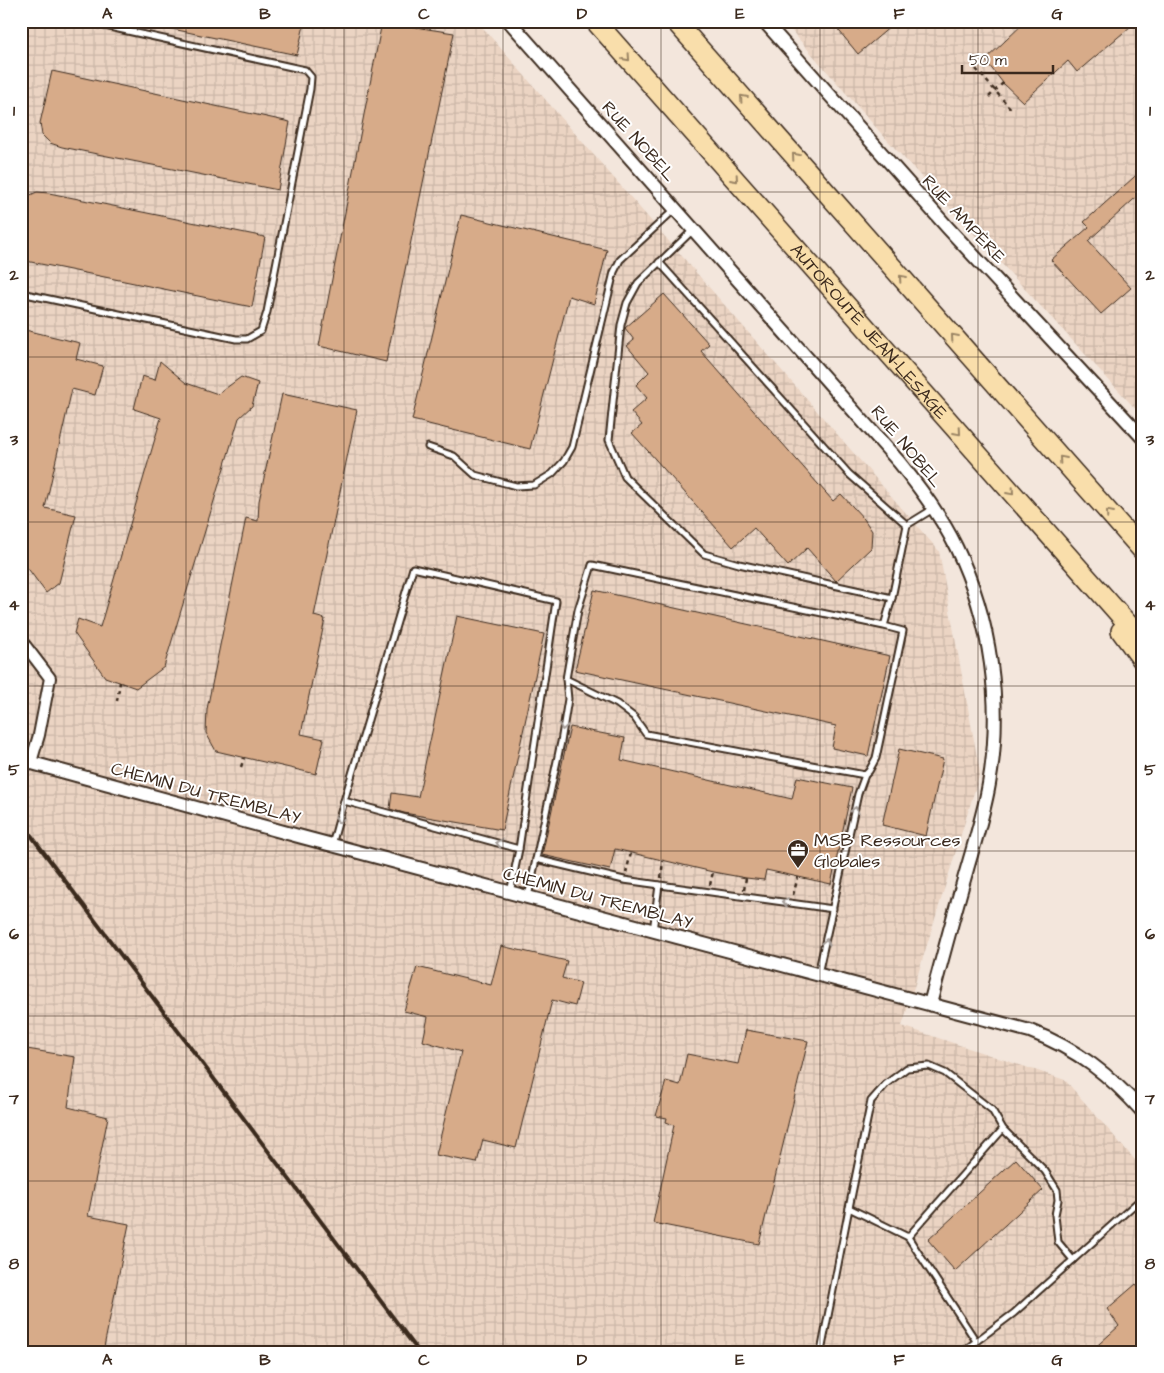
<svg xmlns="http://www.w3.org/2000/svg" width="1164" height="1373" font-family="'Architects Daughter',sans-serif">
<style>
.industrial{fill:url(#industrial-grid)}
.building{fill:#d7ab89;stroke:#3b2a1e}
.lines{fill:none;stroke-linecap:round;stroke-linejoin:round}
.service-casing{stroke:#3b2a1e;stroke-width:9}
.minor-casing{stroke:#3b2a1e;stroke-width:14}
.tertiary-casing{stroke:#3b2a1e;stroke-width:16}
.motorway-casing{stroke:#3b2a1e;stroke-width:22}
.path{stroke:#3b2a1e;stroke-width:2.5;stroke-dasharray:4 4;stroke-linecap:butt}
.service{stroke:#fff;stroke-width:5}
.minor{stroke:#fff;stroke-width:10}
.tertiary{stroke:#fff;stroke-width:12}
.motorway{stroke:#f9deab;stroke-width:19}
.rail{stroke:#3b2a1e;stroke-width:4}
.oneway{stroke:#9a8464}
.oneway2{stroke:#a79f9a}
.grid{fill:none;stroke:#3b2a1e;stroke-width:1;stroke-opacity:0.55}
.labels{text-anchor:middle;stroke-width:4;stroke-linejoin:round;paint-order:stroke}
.street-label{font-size:18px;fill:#3b2a1e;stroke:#fff}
.poi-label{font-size:18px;fill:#3b2a1e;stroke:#fff;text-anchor:start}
.neatline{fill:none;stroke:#3b2a1e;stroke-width:2}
.grid-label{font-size:16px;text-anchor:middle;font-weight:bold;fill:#3b2a1e}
</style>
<defs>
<pattern id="industrial-grid" width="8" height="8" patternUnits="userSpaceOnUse" patternTransform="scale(1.25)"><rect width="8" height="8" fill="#ebd4c3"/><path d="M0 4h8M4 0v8" fill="none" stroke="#cab6a7"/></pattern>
</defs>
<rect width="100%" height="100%" fill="#f3e6dc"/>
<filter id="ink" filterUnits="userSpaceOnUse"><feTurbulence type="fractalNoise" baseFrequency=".02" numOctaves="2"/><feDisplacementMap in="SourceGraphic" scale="10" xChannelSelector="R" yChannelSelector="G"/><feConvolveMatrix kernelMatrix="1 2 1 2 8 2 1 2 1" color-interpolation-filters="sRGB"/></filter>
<g filter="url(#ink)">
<g class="industrial">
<path d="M21,21H477L939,551L980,773L902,1026L1065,1080L1143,1169V1352H21Z"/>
<path d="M783,21H1143V417L879,131Z"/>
</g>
<g class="building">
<path d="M159,21H305L297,55L158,26Z"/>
<path d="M831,21H897L858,54Z"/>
<path d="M1026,21H1137L1077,72L1068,61L1023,102L1003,83L985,60Z"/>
<path d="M382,22L454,33L386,362L319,346Z"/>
<path d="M52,71L290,122L278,190L62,147L50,143L42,135L40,123Z"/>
<path d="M1143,169V191L1088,241L1131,288L1101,314L1051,260L1089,227L1084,222Z"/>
<path d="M37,192L49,193L265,237L252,307L21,260L23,203L28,196Z"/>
<path d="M461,215L607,250L594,304L569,296L530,449L412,420Z"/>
<path d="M664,294L709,344L701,351L833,501L841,494L864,519L872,531L871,548L836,581L807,548L788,566L754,528L733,547L632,433L642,425L631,412L647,398L636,385L649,372L627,346L634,340L625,328Z"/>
<path d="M21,329L80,343L76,359L103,366L95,395L72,389L45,508L76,515L59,583L46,593L21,559Z"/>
<path d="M160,361L186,383L218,394L241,377L258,383L252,406L239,418L164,667L136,688L105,677L74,633L78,619L100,627L161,418L134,409L142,376L155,380Z"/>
<path d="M282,394L357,410L314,616L325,619L301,734L324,739L316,774L216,751L206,733L207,709L246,518L258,521L259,501Z"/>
<path d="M594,590L890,656L868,756L832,748L836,726L575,670Z"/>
<path d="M457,616L544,634L502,830L404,813L390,809L392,793L418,797Z"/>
<path d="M570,727L625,738L621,760L792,799L797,777L852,788L831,884L766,870L764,880L746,878L713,872L615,849L610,870L542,855Z"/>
<path d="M899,749L943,759L926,836L882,825Z"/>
<path d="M501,946L567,961L562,978L581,983L575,1006L552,1000L516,1148L483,1140L477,1163L436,1155L461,1052L423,1041L428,1017L404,1011L417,967L491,985Z"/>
<path d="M746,1030L808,1041L759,1244L653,1223L674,1125L666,1122L667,1118L656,1116L666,1081L680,1085L687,1054L738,1064Z"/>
<path d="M21,1048L75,1057L68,1107L108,1117L88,1216L129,1224L103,1352H92L60,1346L59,1352H21Z"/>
<path d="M1016,1159L1043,1190L955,1271L928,1240Z"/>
<path d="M1136,1284L1143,1292V1352H1090L1119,1326L1107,1309Z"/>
</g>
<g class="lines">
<g class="service-casing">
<g id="service">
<path d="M693,230L638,283L627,303L621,325L609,440L625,477L704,554L739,564L892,598L907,525L933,509"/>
<path d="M659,262L849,474L907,525"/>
<path d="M21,293L236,339H247L261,331L267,312L310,89L311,77L305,70L82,21"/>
<path d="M428,447L454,456L475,475L516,486L534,485L552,474L564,461L572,447L614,272L620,260L675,209"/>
<path d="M884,626L903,631L876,758L869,771L865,775L646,734L634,717L617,704L566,679L578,610L592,565L884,626L892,598"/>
<path d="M344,801L413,568L556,601L519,849"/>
<path d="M332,845L344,801L519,849L510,893"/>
<path d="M536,859L624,880L833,909"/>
<path d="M528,897L561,742L568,699L566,679"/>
<path d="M653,931L659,885"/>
<path d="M818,974L858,794L865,775"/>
<path d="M1003,1129L908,1237L849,1208L871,1101L886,1084L907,1068L929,1066L945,1073L992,1110L1003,1129L1045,1171L1057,1190L1058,1200L1055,1215L1058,1242L1073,1260"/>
<path d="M908,1237L976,1341"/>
<path d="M821,1352L849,1208"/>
<path d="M962,1352L1014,1313L1143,1197"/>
</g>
</g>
<g class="minor-casing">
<path id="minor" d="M21,640L50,678L39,735L31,762"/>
</g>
<g class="tertiary-casing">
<g id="tertiary">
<path d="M509,21L899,462C921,489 941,516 956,547C991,619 1003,706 989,784C984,813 975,841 967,869C954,914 942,959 930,1004"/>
<path d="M764,21L948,228L1143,438"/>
<path d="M21,760L302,837L1030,1031C1077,1049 1110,1075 1143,1112"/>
</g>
</g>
<g class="motorway-casing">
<g id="motorway">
<path id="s1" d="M595,21L1143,641"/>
<path d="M675,21L1143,551"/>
<path d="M1121,631L1143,661"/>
</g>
</g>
<g class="path">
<path d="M21,25L22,21"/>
<path d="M976,69L1012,110"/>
<path d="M989,97L1003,83"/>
<path d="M117,701L120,682"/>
<path d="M241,767L244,758"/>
<path d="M626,873L631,853"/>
<path d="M661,878L663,861"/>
<path d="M710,885L713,872"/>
<path d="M744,890L746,878"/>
<path d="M793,895L798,877"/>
</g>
<use href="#service" class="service"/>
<use href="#minor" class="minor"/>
<use href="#tertiary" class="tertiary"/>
<use href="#motorway" class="motorway"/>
<path class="rail" d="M21,822L419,1352"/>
</g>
<defs><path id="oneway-chevron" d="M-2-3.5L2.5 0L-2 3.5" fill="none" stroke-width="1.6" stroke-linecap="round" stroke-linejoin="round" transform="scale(1.25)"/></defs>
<g class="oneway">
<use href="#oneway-chevron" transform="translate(627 58) rotate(48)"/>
<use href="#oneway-chevron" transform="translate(743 98) rotate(-132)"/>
<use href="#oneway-chevron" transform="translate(795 156) rotate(-131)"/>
<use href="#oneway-chevron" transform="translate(735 179) rotate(49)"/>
<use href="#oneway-chevron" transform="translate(902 278) rotate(-131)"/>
<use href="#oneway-chevron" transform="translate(954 337) rotate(-131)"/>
<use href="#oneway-chevron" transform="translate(958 432) rotate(49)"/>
<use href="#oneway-chevron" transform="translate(1062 459) rotate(-131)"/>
<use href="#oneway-chevron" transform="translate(1011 492) rotate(49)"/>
<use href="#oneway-chevron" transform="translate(1109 513) rotate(-131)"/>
</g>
<g class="oneway2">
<use href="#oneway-chevron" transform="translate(563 727) rotate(99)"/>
<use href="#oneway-chevron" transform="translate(855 810) rotate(-78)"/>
<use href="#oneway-chevron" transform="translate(339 820) rotate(105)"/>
<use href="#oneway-chevron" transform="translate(499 843) rotate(-165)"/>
<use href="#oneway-chevron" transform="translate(785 902) rotate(-172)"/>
<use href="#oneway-chevron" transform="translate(826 942) rotate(-77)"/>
</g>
</g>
<path class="grid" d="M186,21V1352M344,21V1352M503,21V1352M661,21V1352M820,21V1352M978,21V1352M21,192H1143M21,357H1143M21,522H1143M21,686H1143M21,851H1143M21,1016H1143M21,1181H1143"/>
<defs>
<g id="office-pin" transform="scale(1.125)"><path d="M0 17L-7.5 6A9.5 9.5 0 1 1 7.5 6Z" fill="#3b2a1e" stroke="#fff"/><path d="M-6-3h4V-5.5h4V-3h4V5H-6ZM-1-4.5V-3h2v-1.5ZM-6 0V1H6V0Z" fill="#fff"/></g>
</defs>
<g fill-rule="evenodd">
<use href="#office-pin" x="798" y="850"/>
</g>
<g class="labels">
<g class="street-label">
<text transform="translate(639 141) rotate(48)" y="6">RUE NOBEL</text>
<text transform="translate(964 219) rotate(47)" y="6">RUE AMPÈRE</text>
<text dy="6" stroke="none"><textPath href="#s1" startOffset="414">AUTOROUTE JEAN-LESAGE</textPath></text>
<text transform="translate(907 446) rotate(50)" y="6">RUE NOBEL</text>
<text transform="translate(206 793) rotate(15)" y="6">CHEMIN DU TREMBLAY</text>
<text transform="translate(598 898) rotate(15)" y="6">CHEMIN DU TREMBLAY</text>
</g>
<g class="poi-label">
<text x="814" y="846">MSB Ressources<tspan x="814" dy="21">Globales</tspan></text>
</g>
</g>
<rect width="1164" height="1373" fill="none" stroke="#fff" stroke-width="55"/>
<path d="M962 65v8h91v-8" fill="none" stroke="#3b2a1e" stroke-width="2.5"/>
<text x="969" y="65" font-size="15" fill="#3b2a1e" stroke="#ffffff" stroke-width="4" paint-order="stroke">50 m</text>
<rect x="28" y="28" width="1108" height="1318" class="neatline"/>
<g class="grid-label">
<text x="107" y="19">A</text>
<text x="265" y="19">B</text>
<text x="424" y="19">C</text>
<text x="582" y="19">D</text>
<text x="740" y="19">E</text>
<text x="899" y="19">F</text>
<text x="1057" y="19">G</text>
<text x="14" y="116">1</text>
<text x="1150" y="116">1</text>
<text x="14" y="280">2</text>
<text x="1150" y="280">2</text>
<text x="14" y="445">3</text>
<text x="1150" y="445">3</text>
<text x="14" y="610">4</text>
<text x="1150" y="610">4</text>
<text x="14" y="775">5</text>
<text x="1150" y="775">5</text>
<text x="14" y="939">6</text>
<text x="1150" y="939">6</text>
<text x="14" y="1104">7</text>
<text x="1150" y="1104">7</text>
<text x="14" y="1269">8</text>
<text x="1150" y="1269">8</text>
<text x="107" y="1365">A</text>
<text x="265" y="1365">B</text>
<text x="424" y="1365">C</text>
<text x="582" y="1365">D</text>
<text x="740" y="1365">E</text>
<text x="899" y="1365">F</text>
<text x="1057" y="1365">G</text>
</g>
</svg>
